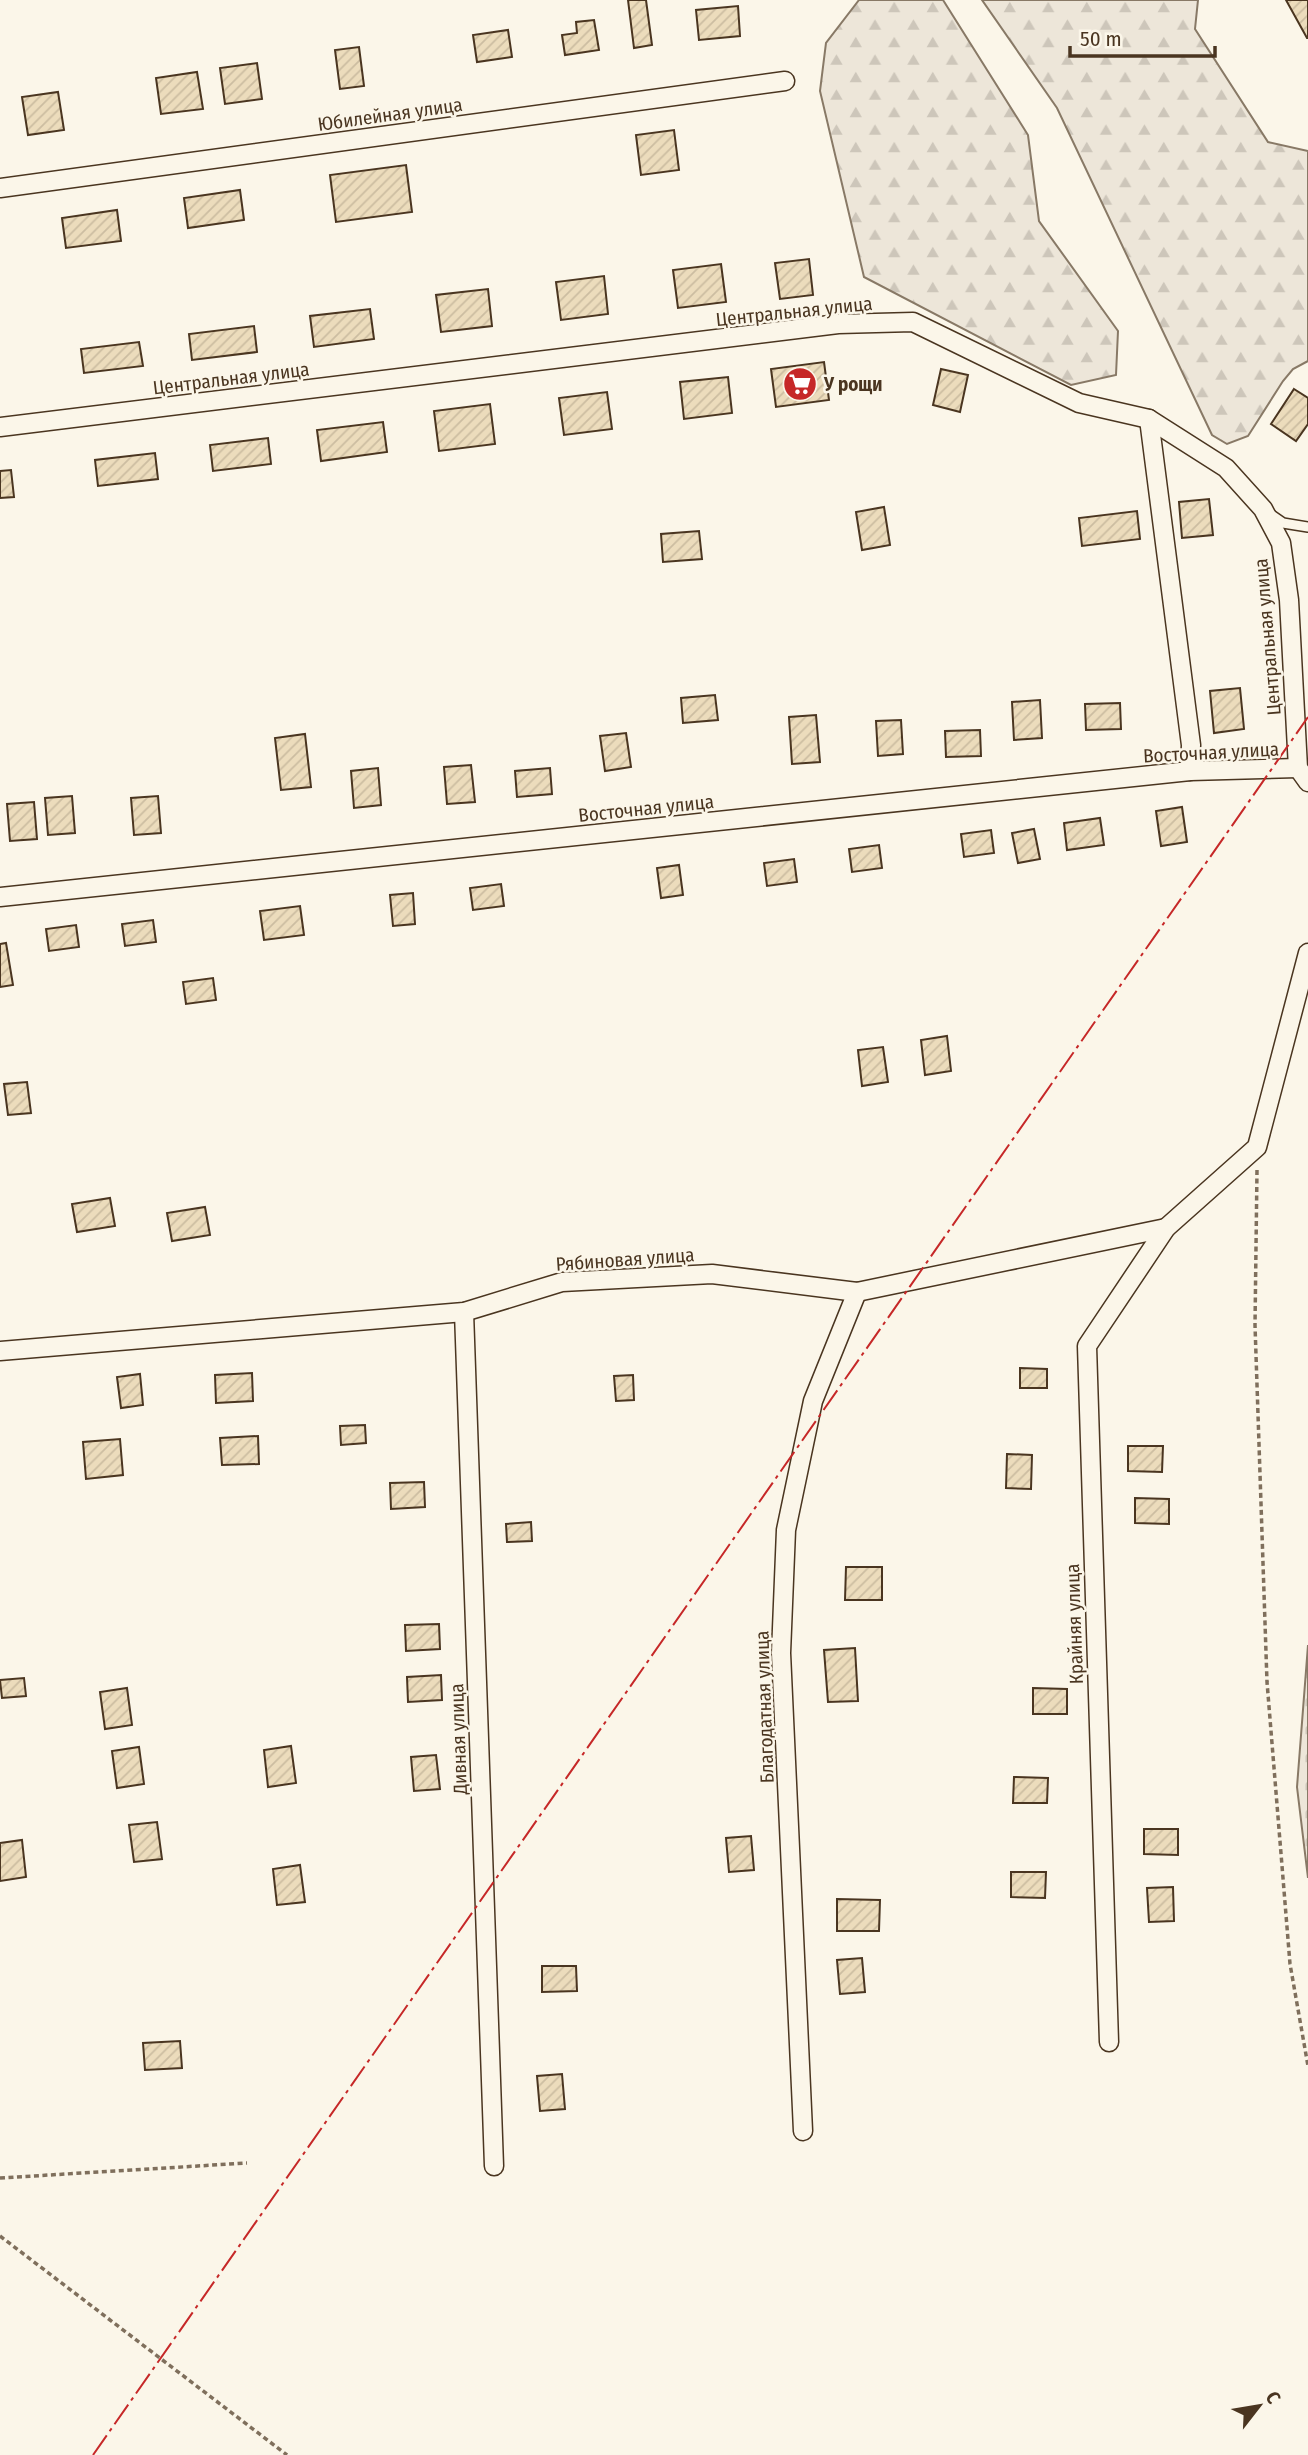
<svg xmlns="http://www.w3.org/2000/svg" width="1308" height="2455" font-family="'Fira Sans Condensed',sans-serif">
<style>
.forest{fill:url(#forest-firs);stroke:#887966;stroke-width:2}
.cemetery{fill:url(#cemetery-stones);stroke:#887966;stroke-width:2}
.building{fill:url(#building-hatch);stroke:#4a3520;stroke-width:2}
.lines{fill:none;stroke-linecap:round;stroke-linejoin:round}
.lane-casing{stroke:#4a3520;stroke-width:12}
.street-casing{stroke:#4a3520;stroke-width:21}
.path{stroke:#7f6f5c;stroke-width:3.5;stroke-dasharray:5 3.5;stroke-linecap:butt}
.lane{stroke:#fbf6e9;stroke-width:9}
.street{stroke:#fbf6e9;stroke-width:18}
.power{stroke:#c62828;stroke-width:2;stroke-dasharray:24 5 3.5 5;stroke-linecap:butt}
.labels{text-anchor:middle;stroke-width:5;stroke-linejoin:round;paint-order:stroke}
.street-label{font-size:19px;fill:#4a3520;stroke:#fbf6e9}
.poi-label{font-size:19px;font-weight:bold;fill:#4a3520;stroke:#fbf6e9;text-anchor:start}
</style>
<defs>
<pattern id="forest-firs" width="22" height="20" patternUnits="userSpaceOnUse" patternTransform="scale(1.75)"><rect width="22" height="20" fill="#ede6d9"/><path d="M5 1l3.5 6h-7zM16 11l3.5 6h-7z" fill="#cdc6ba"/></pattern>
<pattern id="cemetery-stones" width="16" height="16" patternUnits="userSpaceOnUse" patternTransform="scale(1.75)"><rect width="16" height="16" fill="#ede6d9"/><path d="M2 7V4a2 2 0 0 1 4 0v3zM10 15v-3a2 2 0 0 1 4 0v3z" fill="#cdc6ba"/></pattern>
<pattern id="building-hatch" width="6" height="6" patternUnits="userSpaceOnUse" patternTransform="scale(1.75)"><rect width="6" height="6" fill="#ecdcbc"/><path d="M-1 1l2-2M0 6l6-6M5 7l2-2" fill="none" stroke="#ccbda1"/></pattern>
</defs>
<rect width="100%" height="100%" fill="#fbf6e9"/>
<g class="forest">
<path d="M859,0H943L1028,135L1039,221L1118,331L1116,375L1071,385L864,277L820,91L826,43Z"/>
<path d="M982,0H1198L1195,29L1268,142L1308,151V361L1293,369L1283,381L1248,436L1227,444L1212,435L1057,108Z"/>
</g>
<path class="cemetery" d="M1308,1645V1878L1297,1787Z"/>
<g class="building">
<path d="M628,0H646L652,45L634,48Z"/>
<path d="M1286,0H1308V38H1307Z"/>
<path d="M738,6L740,36L699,40L696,10Z"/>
<path d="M594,20L599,50L565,55L562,35L577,33L576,22Z"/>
<path d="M508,30L512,57L477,62L473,35Z"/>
<path d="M359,47L364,86L340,89L335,50Z"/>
<path d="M257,63L262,99L225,104L220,68Z"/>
<path d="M197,72L203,109L161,114L156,78Z"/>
<path d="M58,92L64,130L28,135L22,97Z"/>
<path d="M674,130L679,170L641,175L636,135Z"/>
<path d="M406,165L412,212L336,222L330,175Z"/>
<path d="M240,190L244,220L188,228L184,198Z"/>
<path d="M117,210L121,241L66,248L62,218Z"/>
<path d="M809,259L813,295L780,299L775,263Z"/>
<path d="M721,264L726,302L678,308L673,270Z"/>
<path d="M604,276L608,314L561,320L556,282Z"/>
<path d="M488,289L492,326L441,332L436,295Z"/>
<path d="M370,309L374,339L314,347L310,316Z"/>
<path d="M254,326L257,352L192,360L189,334Z"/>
<path d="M139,342L143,366L84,373L81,349Z"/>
<path d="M824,362L829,400L776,407L771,369Z"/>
<path d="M941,369L968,375L960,412L933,405Z"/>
<path d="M728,377L732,413L684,419L680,382Z"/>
<path d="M1294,389L1308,398V424L1296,441L1271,424Z"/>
<path d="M607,392L612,429L564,435L559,398Z"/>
<path d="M490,404L495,444L439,451L434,411Z"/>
<path d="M383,422L387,452L321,461L317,430Z"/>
<path d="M268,438L271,464L213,471L210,445Z"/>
<path d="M155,453L158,479L98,486L95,460Z"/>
<path d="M11,470L14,497L0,498V471Z"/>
<path d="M1209,499L1213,535L1182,538L1179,502Z"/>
<path d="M884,507L890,545L862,550L856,512Z"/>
<path d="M1137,511L1140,539L1082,546L1079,518Z"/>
<path d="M699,531L702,559L663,562L661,534Z"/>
<path d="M1240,688L1244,729L1214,733L1210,691Z"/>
<path d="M715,695L718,720L683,723L681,698Z"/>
<path d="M1040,700L1042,738L1014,740L1012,702Z"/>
<path d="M1120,703L1121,729L1086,730L1085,704Z"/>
<path d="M816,715L820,762L792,764L789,717Z"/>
<path d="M901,720L903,754L878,756L876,721Z"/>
<path d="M980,730L981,756L946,757L945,731Z"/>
<path d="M626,733L631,767L605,771L600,736Z"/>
<path d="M305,734L311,787L281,790L275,738Z"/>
<path d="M471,765L475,802L447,804L444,767Z"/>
<path d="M378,768L381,805L354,808L351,771Z"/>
<path d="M550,768L552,794L517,797L515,771Z"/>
<path d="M72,796L75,833L48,835L45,798Z"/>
<path d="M158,796L161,833L134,835L131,798Z"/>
<path d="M34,802L37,839L10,841L7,804Z"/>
<path d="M1182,807L1187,842L1161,846L1156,811Z"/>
<path d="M1100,818L1104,845L1067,850L1064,823Z"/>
<path d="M1034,829L1040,859L1018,863L1012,833Z"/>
<path d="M991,830L994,853L964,857L961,834Z"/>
<path d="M879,845L882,868L852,872L849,849Z"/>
<path d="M794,859L797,882L767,886L764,863Z"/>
<path d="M679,865L683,895L661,898L657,868Z"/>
<path d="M501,884L504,906L473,910L470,888Z"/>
<path d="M413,893L415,924L393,926L390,895Z"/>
<path d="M300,906L304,935L264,940L260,911Z"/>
<path d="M153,920L156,942L125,946L122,924Z"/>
<path d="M76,925L79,947L49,951L46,929Z"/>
<path d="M6,943L13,985L0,987V944Z"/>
<path d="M213,978L216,1000L186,1004L183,982Z"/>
<path d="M947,1036L951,1071L925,1075L921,1040Z"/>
<path d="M883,1047L888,1082L862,1086L858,1050Z"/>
<path d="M27,1082L31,1113L8,1115L4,1084Z"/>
<path d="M110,1198L115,1226L77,1232L72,1204Z"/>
<path d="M205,1207L210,1235L172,1241L167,1213Z"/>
<path d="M1020,1368L1047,1369V1388H1020Z"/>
<path d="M252,1373L253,1401L216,1403L215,1375Z"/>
<path d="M140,1374L143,1405L121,1408L117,1377Z"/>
<path d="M633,1375L634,1400L616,1401L614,1376Z"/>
<path d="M365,1425L366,1443L341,1445L340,1426Z"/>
<path d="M258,1436L259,1464L222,1465L220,1438Z"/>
<path d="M120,1439L123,1475L86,1479L83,1442Z"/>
<path d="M1128,1446H1163L1162,1472L1128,1471Z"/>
<path d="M1007,1454L1032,1455L1031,1489L1006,1488Z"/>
<path d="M424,1482L425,1507L391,1509L390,1483Z"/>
<path d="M1135,1498L1169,1499V1524L1135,1523Z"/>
<path d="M531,1522L532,1541L507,1542L506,1524Z"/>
<path d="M846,1567H882V1600H845Z"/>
<path d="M439,1624L440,1649L406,1651L405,1625Z"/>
<path d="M855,1648L858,1701L828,1702L824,1650Z"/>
<path d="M441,1675L442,1700L408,1702L407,1677Z"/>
<path d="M24,1678L26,1696L2,1698L0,1680Z"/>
<path d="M127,1688L132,1725L105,1729L100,1692Z"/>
<path d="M1033,1688L1067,1689V1714H1033Z"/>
<path d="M291,1746L296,1783L268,1787L264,1750Z"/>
<path d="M139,1747L144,1784L117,1788L112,1751Z"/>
<path d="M436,1755L440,1789L414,1791L411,1757Z"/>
<path d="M1014,1777L1048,1778L1047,1803H1013Z"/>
<path d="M157,1822L162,1859L134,1862L129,1825Z"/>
<path d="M1144,1829H1178V1855L1144,1854Z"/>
<path d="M751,1836L754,1870L729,1872L726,1838Z"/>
<path d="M22,1840L26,1877L0,1881V1843Z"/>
<path d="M300,1865L305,1902L277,1905L273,1869Z"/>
<path d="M1011,1872H1046L1045,1898L1011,1897Z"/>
<path d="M1173,1887L1174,1921L1149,1922L1147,1888Z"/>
<path d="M837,1899L880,1900L879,1931H837Z"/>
<path d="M862,1958L865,1992L840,1994L837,1960Z"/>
<path d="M542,1966H576L577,1991L542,1992Z"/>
<path d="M180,2041L182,2068L145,2070L143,2043Z"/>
<path d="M562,2074L565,2109L540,2111L537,2076Z"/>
</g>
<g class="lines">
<g class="lane-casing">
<path id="lane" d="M1270,514L1283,523L1308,527"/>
</g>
<g class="street-casing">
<g id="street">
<path d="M0,188L785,81"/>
<path d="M1149,419L1191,745L1190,771"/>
<path d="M0,427L838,324L913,322L1079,403L1149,419L1226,468L1263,509L1281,543L1289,600L1298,768L1308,782"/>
<path d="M0,897L1190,771L1298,768"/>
<path d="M464,1312L494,2166"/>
<path d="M0,1351L464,1312L562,1282L712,1274L857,1292L1166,1228"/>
<path d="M1109,2042L1087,1346L1166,1228L1257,1147L1308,953"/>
<path d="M803,2131L781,1653L786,1530L813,1401L857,1292"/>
</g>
</g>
<g class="path">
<path d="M1257,1170L1255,1325L1267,1682L1290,1964L1308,2066"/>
<path d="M0,2178L247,2163"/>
<path d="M0,2236L287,2455"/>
</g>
<use href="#lane" class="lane"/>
<use href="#street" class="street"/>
<path class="power" d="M93,2455L1308,717"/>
</g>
<defs>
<g id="supermarket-disc" transform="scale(1.75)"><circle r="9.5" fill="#c62828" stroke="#fbf6e9"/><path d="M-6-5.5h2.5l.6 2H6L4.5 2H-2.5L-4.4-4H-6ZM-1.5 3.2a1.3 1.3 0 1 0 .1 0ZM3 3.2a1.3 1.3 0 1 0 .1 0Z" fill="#fff"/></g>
</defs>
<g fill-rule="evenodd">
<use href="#supermarket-disc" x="800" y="384"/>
</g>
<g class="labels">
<g class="street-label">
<text transform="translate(390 114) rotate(-8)" y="7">Юбилейная улица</text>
<text transform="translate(794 311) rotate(-6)" y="7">Центральная улица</text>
<text transform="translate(231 378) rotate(-7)" y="7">Центральная улица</text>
<text transform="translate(1267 637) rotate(-95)" y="7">Центральная улица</text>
<text transform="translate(1211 752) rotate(-3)" y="7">Восточная улица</text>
<text transform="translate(646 808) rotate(-6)" y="7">Восточная улица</text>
<text transform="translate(625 1259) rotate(-4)" y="7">Рябиновая улица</text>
<text transform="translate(1074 1624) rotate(-92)" y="7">Крайняя улица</text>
<text transform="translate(764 1707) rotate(-92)" y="7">Благодатная улица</text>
<text transform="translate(458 1739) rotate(-92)" y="7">Дивная улица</text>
</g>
<g class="poi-label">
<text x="824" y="391">У рощи</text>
</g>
</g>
<g transform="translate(1259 2406) rotate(59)" stroke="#fbf6e9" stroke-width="5" paint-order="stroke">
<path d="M0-5L12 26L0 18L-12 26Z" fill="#4a3520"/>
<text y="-10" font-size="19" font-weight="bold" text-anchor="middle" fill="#4a3520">С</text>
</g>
<path d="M1070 46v10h145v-10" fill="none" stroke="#4a3520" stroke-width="3.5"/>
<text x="1080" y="46" font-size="21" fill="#4a3520" stroke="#fbf6e9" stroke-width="5" paint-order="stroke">50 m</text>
</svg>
